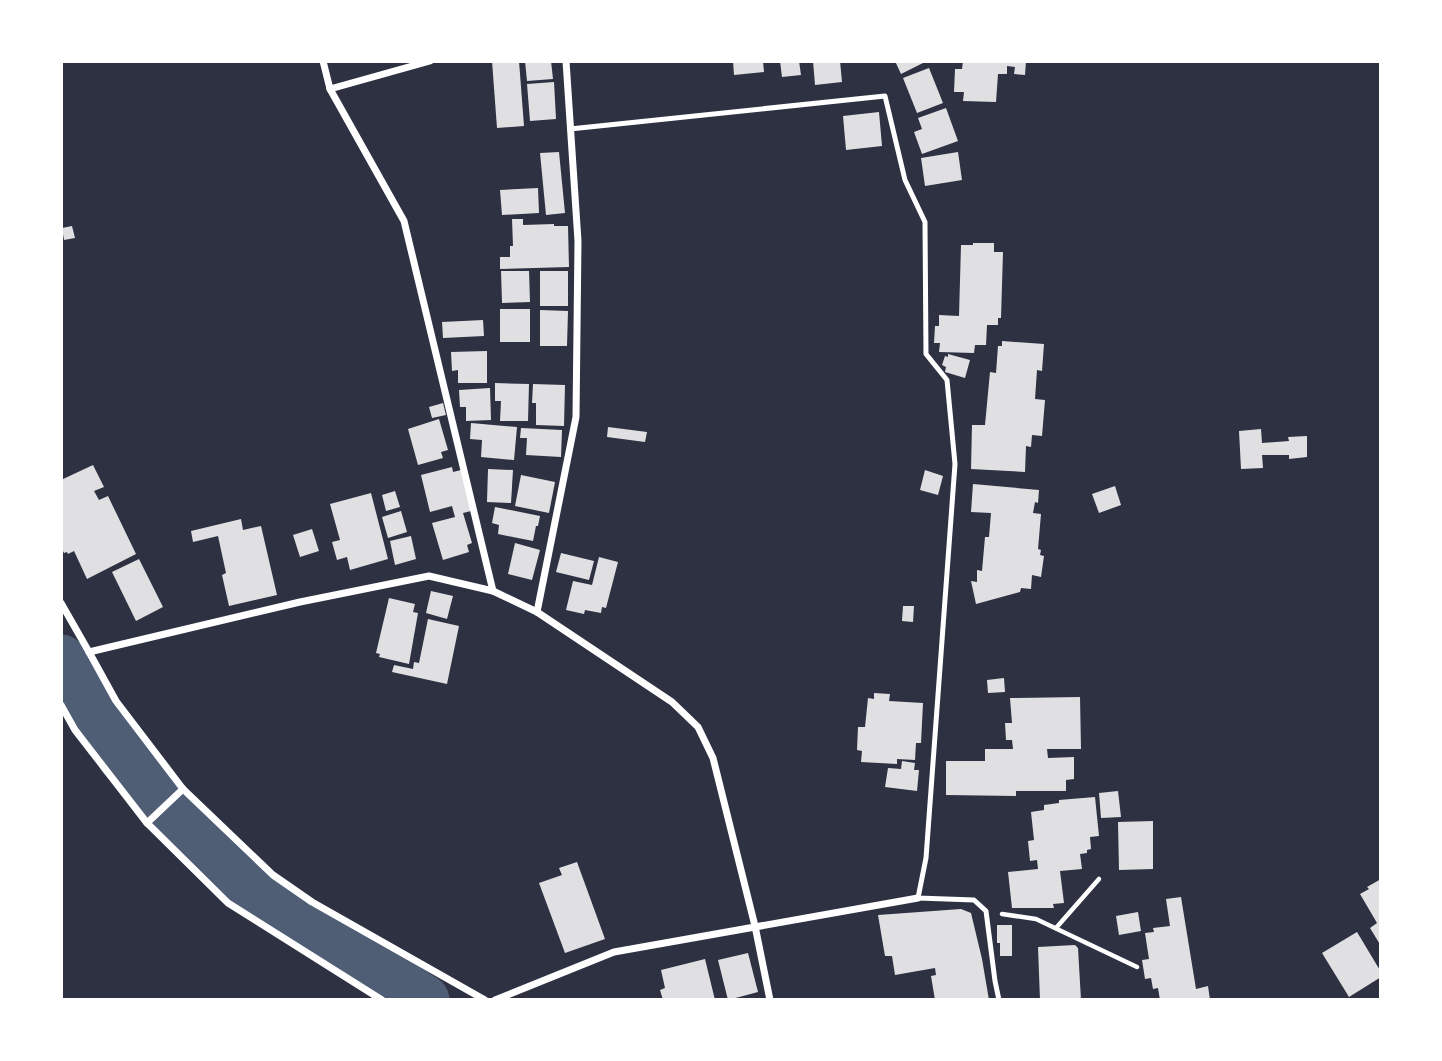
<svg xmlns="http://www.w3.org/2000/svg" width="1442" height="1061" font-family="'Fira Sans Condensed',sans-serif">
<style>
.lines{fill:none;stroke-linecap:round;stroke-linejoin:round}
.river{stroke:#4f5d75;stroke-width:51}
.building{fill:#e0e0e3}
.path{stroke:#fff;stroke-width:4.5}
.service{stroke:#fff;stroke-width:5}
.minor{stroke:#fff;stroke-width:7}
</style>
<rect width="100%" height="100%" fill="#2d3142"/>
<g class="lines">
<path class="river" d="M61,660L123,757L183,823L253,891L424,1000"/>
</g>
<g class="building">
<path d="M492,61H519L524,126L497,128Z"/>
<path d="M525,61H551L553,79L527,81Z"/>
<path d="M733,61H763L764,72L734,75Z"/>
<path d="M780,61H799L801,75L782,77Z"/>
<path d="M813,61H840L842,82L815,85Z"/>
<path d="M895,61H927L901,74Z"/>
<path d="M963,61H1026L1025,75L1014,74L1015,67L1007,66V74H998L996,102L963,101L964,92H954L955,69H962Z"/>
<path d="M929,68L943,103L917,113L903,78Z"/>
<path d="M554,82L556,119L530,121L527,84Z"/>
<path d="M946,108L958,141L922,154L914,132L922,129L918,118Z"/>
<path d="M879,112L882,146L846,150L843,116Z"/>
<path d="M559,152L565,213L546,215L540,153Z"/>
<path d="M958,152L962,180L925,186L921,158Z"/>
<path d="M538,188L539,213L502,215L500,190Z"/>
<path d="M512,219H523V225L554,224V226H568L569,267L500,269V257H510V246H513Z"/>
<path d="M72,226L75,238L64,240L62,228Z"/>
<path d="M973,243H994V252H1003L1001,318H998V325H987L986,345H975L974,353L939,352L940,343H934L935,326H939V315L959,316L961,245H973Z"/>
<path d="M501,271H529L530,302L502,303Z"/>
<rect x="540" y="271" width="28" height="35"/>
<rect x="500" y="309" width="30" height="33"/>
<path d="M540,310L568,311L567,346H540Z"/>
<path d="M483,320L484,336L443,338L442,322Z"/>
<path d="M1002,341L1044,344L1042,371L1037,370L1035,399L1045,400L1042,436L1032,435L1031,447L1026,446L1025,472L971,469L972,425H985L990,372L996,373L998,346H1002Z"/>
<path d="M487,351V383H458V370L452,371L451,352Z"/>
<path d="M948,354L970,360L965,378L945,372L946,367L942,365L945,356L948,357Z"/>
<path d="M495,383L529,384L528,421H500L501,401H495Z"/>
<path d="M533,384L565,385L564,426L536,425V403H532Z"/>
<path d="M490,388L491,420L466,421V407H460L459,390Z"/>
<path d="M443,403L446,415L432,418L429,407Z"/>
<path d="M439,419L448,450L441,452L443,458L418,465L408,429Z"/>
<path d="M471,423L517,427L514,460L481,457L482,440L470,439Z"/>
<path d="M608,427L647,432L645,442L607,437Z"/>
<path d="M521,428L562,430L561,457L526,455L527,438H520Z"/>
<path d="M1261,429L1262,443L1289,441L1288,437L1307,436V457L1289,459V455H1262L1263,468L1241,469L1239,431Z"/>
<path d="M93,465L104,487L94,491L99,500L108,496L136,554L87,579L74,551L68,554L67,552L64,553L61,547V480Z"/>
<path d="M452,467L453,472L461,470L471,511L463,513L472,543L467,545L469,552L443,560L432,523L455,517L452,506L430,512L421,475Z"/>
<path d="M488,469L513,470L511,503L487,502Z"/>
<path d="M925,470L943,476L938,495L920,490Z"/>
<path d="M521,475L555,482L549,513L515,506Z"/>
<path d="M973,484L1039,490L1038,503L1035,502L1033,513L1041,514L1038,549L1041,550L1040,555L1044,556L1041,577L1032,575L1031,589L1021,588L1020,592L976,604L971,581L977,582V570L982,571L985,537H989L991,513L971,512Z"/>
<path d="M1115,486L1121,505L1099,513L1092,494Z"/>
<path d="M395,491L400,507L386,511L382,495Z"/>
<path d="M371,493L388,559L350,570L347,557L337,560L332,542L340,540L330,504Z"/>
<path d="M495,507L540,516L538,526H536L533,541L498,534L499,525L492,523Z"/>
<path d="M401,511L407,532L388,538L382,517Z"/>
<path d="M241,519L243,530L261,526L277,595L229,606L222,575L226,573L218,536L193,542L191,531Z"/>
<path d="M312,529L319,551L300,557L293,535Z"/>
<path d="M411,536L416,559L395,565L390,541Z"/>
<path d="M515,543L540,550L532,580L508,574Z"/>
<path d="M561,553L594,561L589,580L556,572Z"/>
<path d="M599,557L618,562L606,608L602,607L601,613L585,610L584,614L566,610L573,581L592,585Z"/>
<path d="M139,559L163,607L136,621L112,572Z"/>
<path d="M431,591L453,596L447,619L426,613Z"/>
<path d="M389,598L415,604L413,612L418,613L409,664L379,657L380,654L376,653Z"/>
<path d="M903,606H914L913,622L902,621Z"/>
<path d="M428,619L459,626L447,684L392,672L394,665L413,669L414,662L419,663Z"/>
<path d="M1004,678L1005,692L988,693L987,680Z"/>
<path d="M874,693L890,694L889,701L923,703L921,743H916L915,760L897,759V764L861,762L862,751L857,750L858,727H865L868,698L874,699Z"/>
<path d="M1080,697L1081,749H1047L1048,758L1074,757V779L1066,780V791H1016V796L946,795V761H985V749H1013L1012,740H1006L1005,723H1012L1010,698Z"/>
<path d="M902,761L915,763L914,770H919L917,791L885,787L888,768L901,769Z"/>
<path d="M1118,791L1121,817L1101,818L1099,793Z"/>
<path d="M1095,797L1099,836L1090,837L1091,849L1087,850V853L1080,854L1082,869L1060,871L1064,903L1053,904L1054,908H1012L1008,872L1038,869L1037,860L1030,861L1028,841L1034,840L1031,812L1044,810V805L1059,803V800Z"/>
<path d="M1153,821V869L1119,870L1118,822Z"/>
<path d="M577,862L605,939L565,953L539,883L562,875L559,868Z"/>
<path d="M1381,879V946L1370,928L1377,923L1360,894L1369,889L1367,887Z"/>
<path d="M1181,897L1196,989L1208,986L1210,1000H1160L1158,988L1153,989L1151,978L1145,979L1142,960L1149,959L1145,933L1154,932L1153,928L1170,926L1166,899Z"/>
<path d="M961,909L971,913L982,959L989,1000H935L931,976L936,975L935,968L895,975L892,956H885L878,915Z"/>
<path d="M1138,912L1141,931L1119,935L1116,916Z"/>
<path d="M997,925H1012V956H1000V943H997Z"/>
<path d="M1357,932L1381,972V977L1349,997L1322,953Z"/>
<path d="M1075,945L1078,948L1081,1000H1040L1038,947Z"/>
<path d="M748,953L758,992L728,1000L718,960Z"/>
<path d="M705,959L715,1000H663L660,990L665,988L661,970Z"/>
</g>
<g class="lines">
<g class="path">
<path d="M1002,914L1036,919L1137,967"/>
<path d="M1056,928L1099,879"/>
</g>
<path class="service" d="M570,129L885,96L905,180L925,222L926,354L947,380L955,464L926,858L918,898L974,900L986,911L995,981L999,1000"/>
<g class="minor">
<path d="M323,61L330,89L430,61"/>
<path d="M330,89L404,221L493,591"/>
<path d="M61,603L89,652L300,602L429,576L493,591L537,612L672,702L698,727L713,758L755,926L770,1000"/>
<path d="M537,612L576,417L578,241L566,61"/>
<path d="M89,652L116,701L183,789L273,875L312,902L485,1000"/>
<path d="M61,705L75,730L147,823L228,903L382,1000"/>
<path d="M147,823L183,789"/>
<path d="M495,1000L614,952L918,898"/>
</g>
</g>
<rect width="1442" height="1061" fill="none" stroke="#ffffff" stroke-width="126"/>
</svg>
